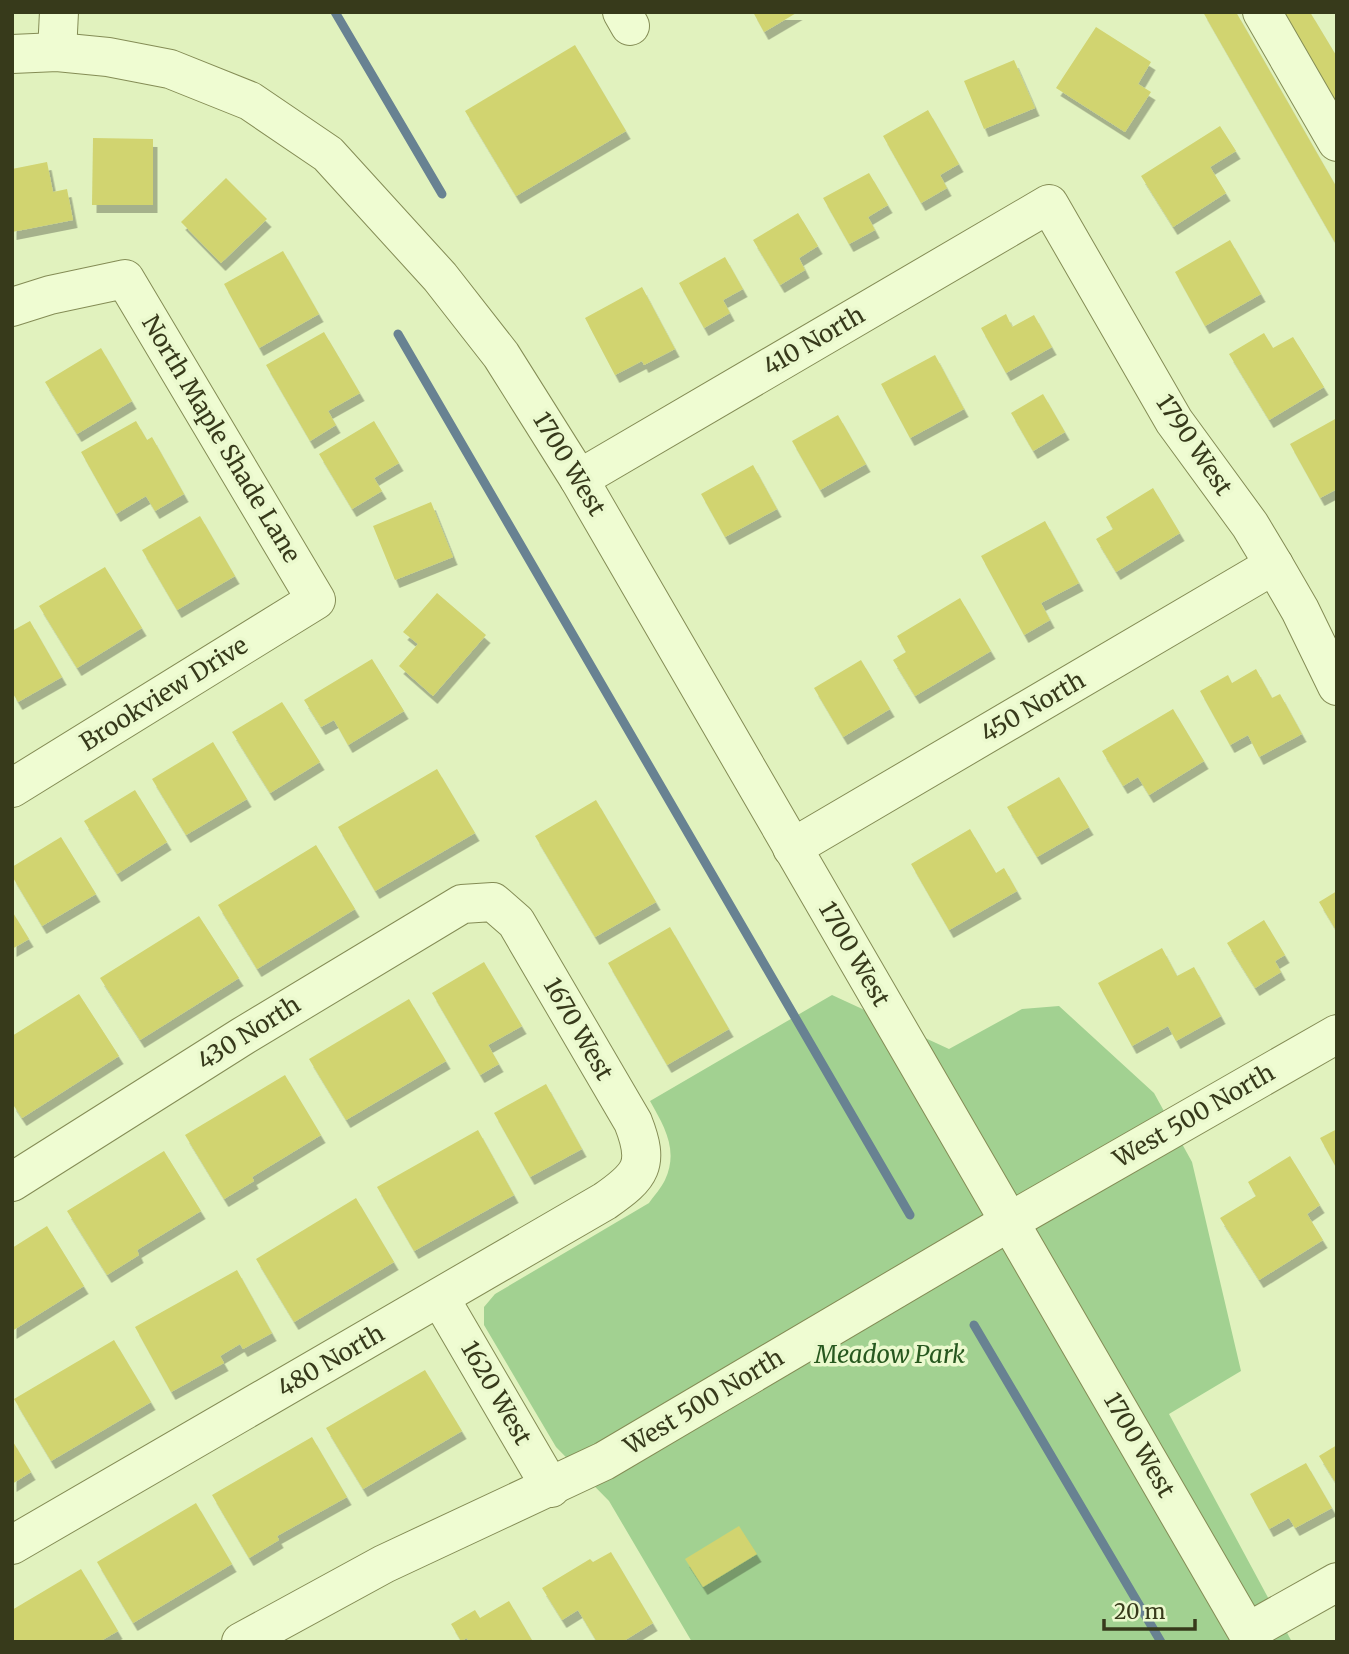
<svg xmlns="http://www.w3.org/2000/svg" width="1349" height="1654" font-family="Merriweather,serif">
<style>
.green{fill:#a2d191}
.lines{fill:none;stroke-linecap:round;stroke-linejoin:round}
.stream{stroke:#688292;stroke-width:9}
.building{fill:#d1d470;filter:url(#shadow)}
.minor-casing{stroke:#848c55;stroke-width:40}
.minor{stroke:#effcd2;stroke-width:38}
.labels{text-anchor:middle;stroke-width:7;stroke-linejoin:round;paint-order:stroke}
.street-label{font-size:24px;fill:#373a1b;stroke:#ebf9ce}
.park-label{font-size:24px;font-style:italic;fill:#27581f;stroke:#ebf9ce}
</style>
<defs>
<filter id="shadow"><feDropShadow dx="4.5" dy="8" stdDeviation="0" flood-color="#0004"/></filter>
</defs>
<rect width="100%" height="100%" fill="#e1f2be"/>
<path class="green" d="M832,995L949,1049L1022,1009L1059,1006L1154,1093L1192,1162L1241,1371L1169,1414L1292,1642H692L609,1501L556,1447L484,1325V1307L495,1294L649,1203C654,1196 661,1188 665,1180C679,1150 664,1126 650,1101Z"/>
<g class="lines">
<g class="stream">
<path d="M335,12L442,194"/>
<path d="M398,334L910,1215"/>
<path d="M974,1325L1161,1642"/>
</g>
</g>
<g class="building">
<path d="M753,12H798L764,32Z"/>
<path d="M1203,12H1236L1337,188V246Z"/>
<path d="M1274,12H1310L1337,57V119Z"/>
<path d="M1096,27L1151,62L1138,84L1151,92L1125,132L1056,88Z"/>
<path d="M575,45L626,131L516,196L465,111Z"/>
<path d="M1014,60L1035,108L984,129L964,81Z"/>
<path d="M928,110L959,164L940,175L947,188L921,203L883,136Z"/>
<path d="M1220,126L1236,151L1210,167L1226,193L1173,227L1141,176Z"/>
<path d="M93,138L153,139V205H92Z"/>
<path d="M47,162L53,192L67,189L73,220L12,232V169Z"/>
<path d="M869,173L888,205L868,217L875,230L849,244L823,198Z"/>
<path d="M226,178L267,219L221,263L181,222Z"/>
<path d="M798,213L818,246L799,258L805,270L780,285L753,240Z"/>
<path d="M1230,240L1261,294L1205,326L1175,272Z"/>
<path d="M283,251L319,314L259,348L224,284Z"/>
<path d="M725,257L743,289L723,300L730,313L704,328L679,283Z"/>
<path d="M642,287L675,349L644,365L642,361L615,375L585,318Z"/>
<path d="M1006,314L1012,327L1034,315L1052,347L1006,373L981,328Z"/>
<path d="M324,332L360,393L328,411L336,425L310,441L266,365Z"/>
<path d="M1264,333L1273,348L1293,337L1324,387L1269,420L1229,354Z"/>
<path d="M101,348L132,401L77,434L45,382Z"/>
<path d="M935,355L964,409L910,438L881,384Z"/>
<path d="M1043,394L1065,432L1033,451L1011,413Z"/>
<path d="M838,415L866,464L820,490L792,441Z"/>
<path d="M1337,418V489L1320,498L1290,444Z"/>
<path d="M136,421L147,440L152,437L184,494L155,511L146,496L116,514L81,452Z"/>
<path d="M374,421L399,463L374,478L382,491L352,509L319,454Z"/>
<path d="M753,465L777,509L725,537L701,494Z"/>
<path d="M1153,488L1180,533L1116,572L1096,539L1113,529L1106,517Z"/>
<path d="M431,502L453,557L395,580L373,526Z"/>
<path d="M200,516L235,576L177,610L142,550Z"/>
<path d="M1045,521L1079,583L1041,603L1050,620L1024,635L981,556Z"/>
<path d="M105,567L142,628L77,668L39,606Z"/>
<path d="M437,593L486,635L433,696L399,666L418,644L403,632Z"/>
<path d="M960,598L991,651L915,696L893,660L906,652L897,636Z"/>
<path d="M30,621L62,677L18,702L12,692V631Z"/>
<path d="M372,659L404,711L348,745L334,720L321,727L304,700Z"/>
<path d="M861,660L890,709L843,737L814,688Z"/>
<path d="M1256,669L1272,698L1280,694L1302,734L1259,757L1248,735L1230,745L1200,691L1228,675L1232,683Z"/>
<path d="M282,702L320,762L270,793L232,732Z"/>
<path d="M1173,709L1204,761L1149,795L1138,777L1123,786L1102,751Z"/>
<path d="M213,742L247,799L186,835L152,779Z"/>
<path d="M437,769L475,833L375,891L338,827Z"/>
<path d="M1059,777L1089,827L1037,857L1007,807Z"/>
<path d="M135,790L167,842L117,874L84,821Z"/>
<path d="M596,800L656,902L595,937L535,836Z"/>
<path d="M970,829L996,873L1004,868L1017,891L949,930L911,864Z"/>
<path d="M61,837L96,894L42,926L12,876V867Z"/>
<path d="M316,845L355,909L257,969L218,905Z"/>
<path d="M1337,891V932L1319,902Z"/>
<path d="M12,911L29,939L12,949Z"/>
<path d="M199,916L239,978L140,1040L100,978Z"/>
<path d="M1264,920L1285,955L1275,961L1281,972L1255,988L1227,943Z"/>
<path d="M670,927L729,1029L667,1065L608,963Z"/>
<path d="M1162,948L1177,976L1194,967L1221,1016L1176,1041L1168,1026L1132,1046L1098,983Z"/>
<path d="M484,962L522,1026L488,1045L499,1064L480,1075L432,993Z"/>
<path d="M79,994L119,1056L22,1118L12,1103V1036Z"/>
<path d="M409,999L446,1061L346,1120L309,1059Z"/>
<path d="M285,1075L321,1135L252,1177L254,1181L224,1199L185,1135Z"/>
<path d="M546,1084L582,1149L530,1177L494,1113Z"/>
<path d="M1337,1129V1169L1320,1138Z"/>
<path d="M478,1130L514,1195L414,1251L377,1187Z"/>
<path d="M164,1151L201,1211L137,1250L139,1255L107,1275L67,1211Z"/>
<path d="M1290,1156L1320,1205L1307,1214L1323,1240L1259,1280L1220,1218L1256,1196L1248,1182Z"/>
<path d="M356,1198L394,1262L294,1322L256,1259Z"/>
<path d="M47,1226L84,1286L12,1331V1248Z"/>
<path d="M237,1270L272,1333L243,1349L240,1344L220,1356L224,1363L171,1392L135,1327Z"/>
<path d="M114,1340L151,1402L51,1461L14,1399Z"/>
<path d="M425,1370L462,1431L363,1489L326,1428Z"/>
<path d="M312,1437L347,1497L277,1536L279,1540L249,1558L212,1495Z"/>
<path d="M12,1440L31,1472L12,1484Z"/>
<path d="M1337,1445V1485L1319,1456Z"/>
<path d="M1306,1463L1332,1508L1295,1528L1289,1518L1269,1529L1250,1494Z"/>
<path d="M196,1503L232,1564L133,1623L97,1562Z"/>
<path d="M739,1526L757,1554L703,1587L685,1559Z"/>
<path d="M611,1552L653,1623L622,1642H597L578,1610L562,1620L542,1588L590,1559L593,1562Z"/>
<path d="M81,1569L118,1631L99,1642H12V1610Z"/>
<path d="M509,1601L533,1642H469L467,1638L461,1641L451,1624L475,1610L480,1618Z"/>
</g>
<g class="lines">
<g class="minor-casing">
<g id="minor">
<path d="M622,12L630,26"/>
<path d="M1262,12L1337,142"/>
<path d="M57,52L59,12"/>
<path d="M12,54L57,52L108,57L170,69L250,101L328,154L440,277L501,355L579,479L1253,1642"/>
<path d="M12,307L50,295L125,279L316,600L12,788"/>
<path d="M579,479L1049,204L1174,421L1250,525L1274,565L1300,610L1337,686"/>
<path d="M792,848L1274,565"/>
<path d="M12,1182L243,1036L462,904L493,902L516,922L633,1122C650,1165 641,1176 605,1201L12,1545"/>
<path d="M440,1298L551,1488"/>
<path d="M1248,1632L1337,1582"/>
<path d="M241,1642L384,1564L604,1461L1009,1222L1337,1034"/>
</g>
</g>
<use href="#minor" class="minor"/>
</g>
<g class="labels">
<g class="street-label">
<text transform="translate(814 341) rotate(-30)" y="8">410 North</text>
<text transform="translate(221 439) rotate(59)" y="8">North Maple Shade Lane</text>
<text transform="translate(1194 445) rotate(56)" y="8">1790 West</text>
<text transform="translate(569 464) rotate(59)" y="8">1700 West</text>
<text transform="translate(164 694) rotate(-32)" y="8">Brookview Drive</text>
<text transform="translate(1033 707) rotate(-30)" y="8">450 North</text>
<text transform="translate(854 954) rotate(60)" y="8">1700 West</text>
<text transform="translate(578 1029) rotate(60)" y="8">1670 West</text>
<text transform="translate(249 1033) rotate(-32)" y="8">430 North</text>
<text transform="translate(1194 1116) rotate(-30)" y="8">West 500 North</text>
<text transform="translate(331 1361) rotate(-30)" y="8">480 North</text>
<text transform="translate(496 1393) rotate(60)" y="8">1620 West</text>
<text transform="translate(704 1402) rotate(-31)" y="8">West 500 North</text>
<text transform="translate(1139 1445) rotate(60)" y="8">1700 West</text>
</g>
<g class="park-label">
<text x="890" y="1363">Meadow Park</text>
</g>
</g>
<rect width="1349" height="1654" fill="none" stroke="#373a1b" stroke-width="28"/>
<path d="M1104 1619v10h91v-10" fill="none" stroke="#373a1b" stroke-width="3.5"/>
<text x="1114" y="1619" font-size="21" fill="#373a1b" stroke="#ebf9ce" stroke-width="5" paint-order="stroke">20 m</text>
</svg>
